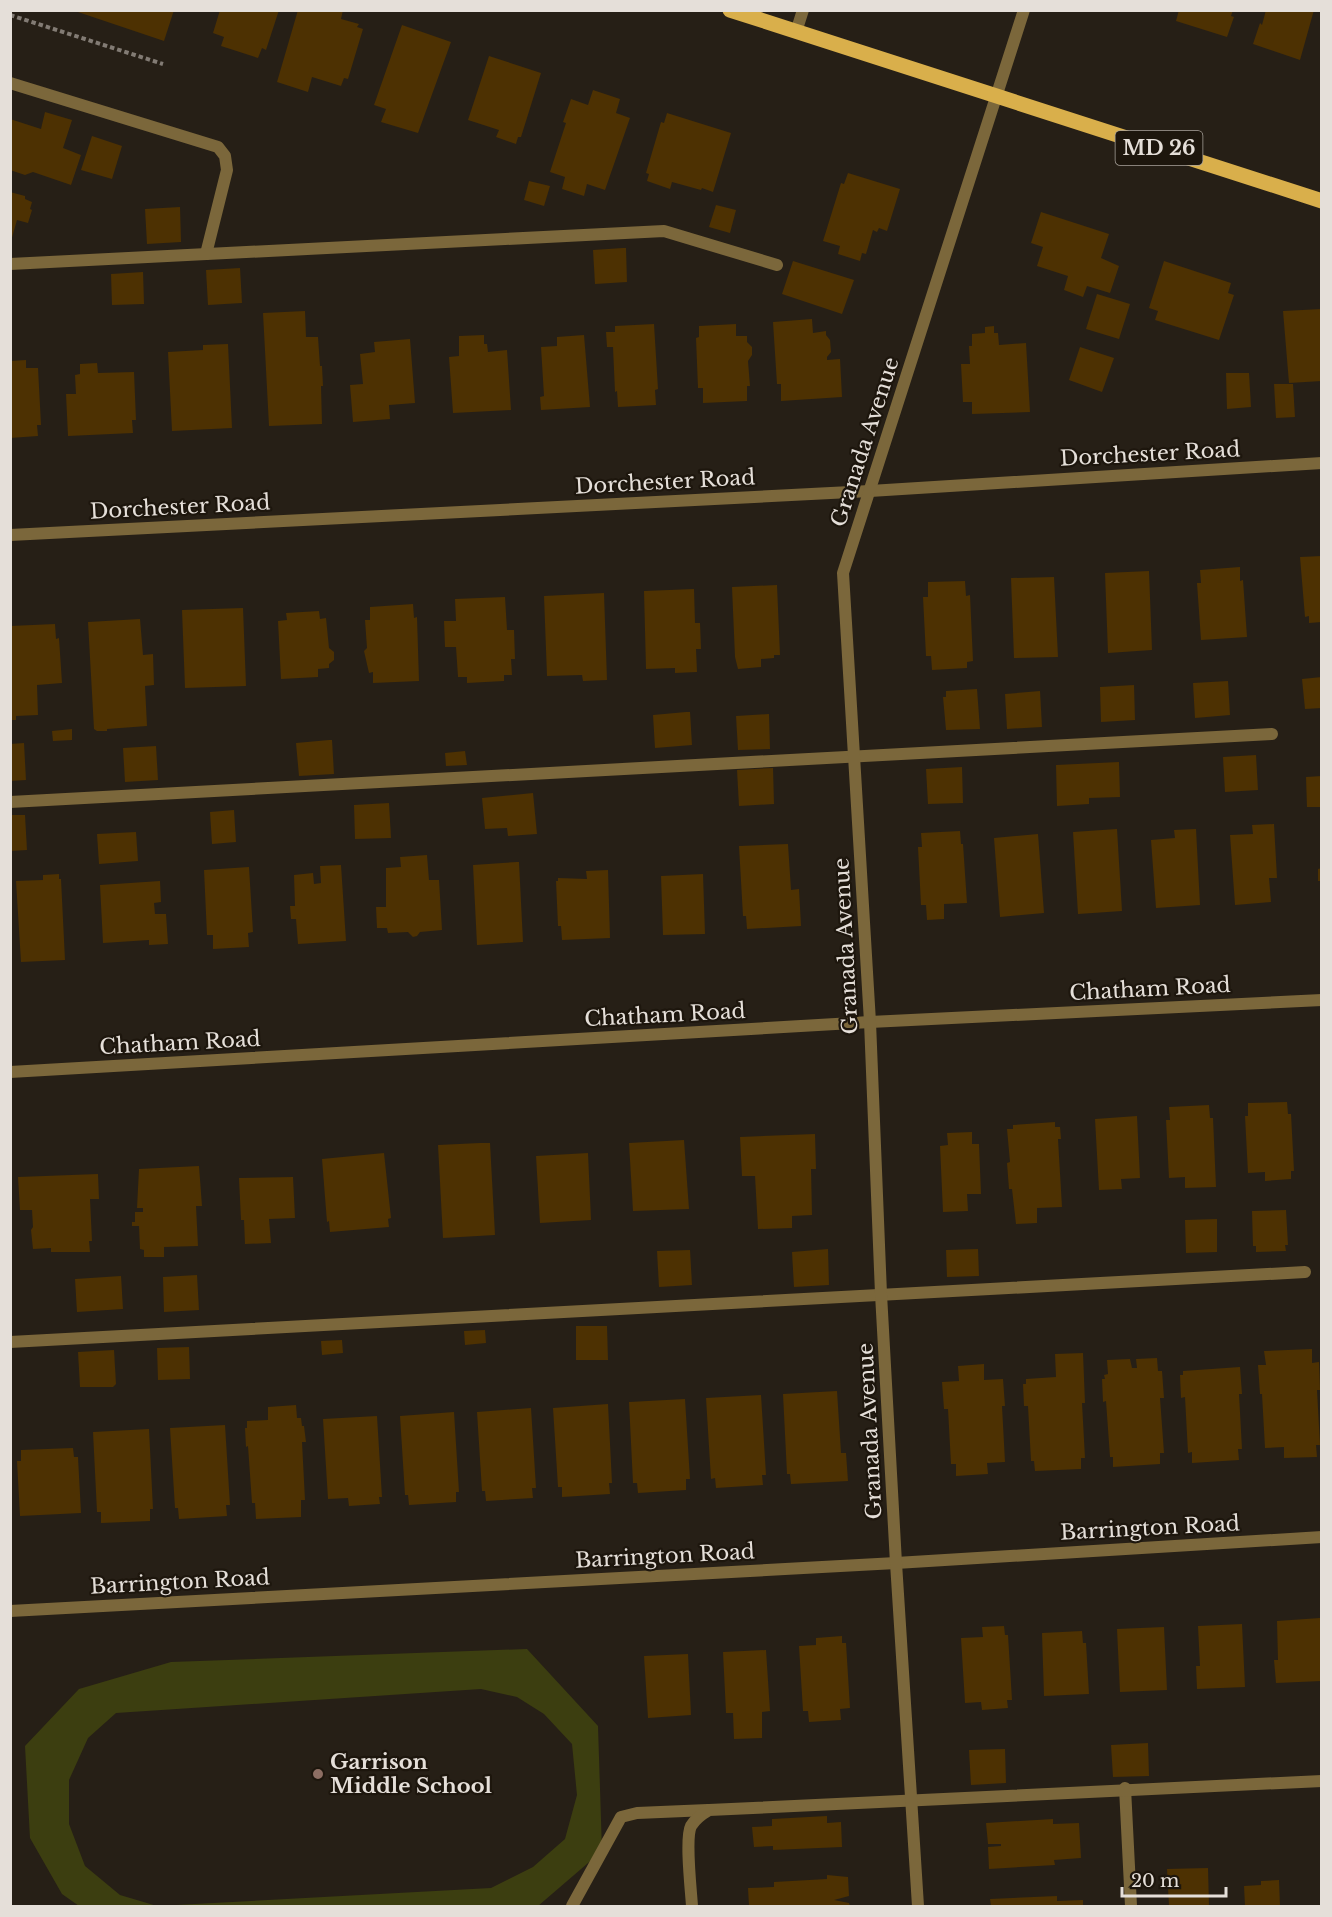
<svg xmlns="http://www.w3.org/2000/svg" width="1332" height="1917" font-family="'Libre Baskerville',serif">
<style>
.green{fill:#3c3e10;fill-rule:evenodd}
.building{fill:#4d3102}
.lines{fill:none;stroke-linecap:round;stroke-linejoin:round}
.path{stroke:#827b74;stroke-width:4;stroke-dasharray:4.5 3;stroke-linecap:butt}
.lane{stroke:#7b673b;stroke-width:12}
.street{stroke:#7b673b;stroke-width:12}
.primary{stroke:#d9af4b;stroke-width:15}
.education-dot{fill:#8d6e63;stroke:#1d160d;stroke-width:2}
.labels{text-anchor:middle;stroke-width:4.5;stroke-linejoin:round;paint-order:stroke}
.shield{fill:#1d160d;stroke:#a9a39c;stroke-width:1.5}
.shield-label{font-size:20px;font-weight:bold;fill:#e5dfd9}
.street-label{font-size:21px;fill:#e5dfd9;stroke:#1d160d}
.poi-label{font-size:21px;font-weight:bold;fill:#e5dfd9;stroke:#1d160d;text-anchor:start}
</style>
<rect width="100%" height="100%" fill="#261f16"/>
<path class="green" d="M527,1649L598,1726L602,1851L538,1906H79L62,1894L30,1838L25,1746L79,1689L171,1662ZM481,1689L517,1697L544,1714L572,1744L577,1795L565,1839L533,1867L491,1888L157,1906L120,1895L85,1866L69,1824V1780L88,1738L116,1713Z"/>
<g class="building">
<path d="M72,10H174L164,41Z"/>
<path d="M220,10H279L266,50L262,48L258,58L221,46L224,37L213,33Z"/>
<path d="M298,10H343L341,19L359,24L357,27L363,29L348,79L344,78L341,86L312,77L308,92L277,82Z"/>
<path d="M1179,10H1233L1231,16L1234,17L1227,37L1176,21Z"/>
<path d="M1266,10H1314L1300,60L1253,44L1260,23L1262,25Z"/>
<path d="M402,25L451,42L418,133L381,122L386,109L374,105Z"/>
<path d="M489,56L541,73L521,137H518L516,144L496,137L499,130L468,120Z"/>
<path d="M593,90L620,99L616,113L630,118L605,190L587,184L584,196L562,189L565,177L550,172L566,123L563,122L571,99L588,105Z"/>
<path d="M45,112L72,120L63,148L81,155L71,185L33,172L25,175L10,170V119L41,129Z"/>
<path d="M667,113L731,133L713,192L702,188L701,190L672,182L670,189L647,181L649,174L646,173L661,122L664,123Z"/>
<path d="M92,136L122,146L112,179L81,170Z"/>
<path d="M848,173L900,189L887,231L879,228L877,232L873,230L866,254L862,253L860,261L838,254L840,246L823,241L841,183L844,184Z"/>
<path d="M529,181L550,186L544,206L524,200Z"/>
<path d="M10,192L25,196V199L32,202L30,209L32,210L28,223L17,220L11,241Z"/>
<path d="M716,205L736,210L730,233L709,227Z"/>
<path d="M180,207L181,242L147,244L145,209Z"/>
<path d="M1041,212L1109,234L1101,258L1119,266L1110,293L1087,286L1083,297L1064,290L1068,276L1037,266L1043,247L1031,243Z"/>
<path d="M623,248H626L627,282L595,284L593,250Z"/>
<path d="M793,261L854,280L842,314L782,294Z"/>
<path d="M1164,261L1231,283L1228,293L1234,295L1219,340L1155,320L1158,311L1149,308Z"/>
<path d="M240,268L242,303L208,305L206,270Z"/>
<path d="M143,272L144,304L112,305L111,274Z"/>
<path d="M1097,294L1130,304L1119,339L1086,329Z"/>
<path d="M1322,309V381L1289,383L1283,311Z"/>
<path d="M305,311L306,337H318L320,366H322L323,386H321L322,424L269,426L263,313Z"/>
<path d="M812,319L813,333L826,331V335L830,340L831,352L827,357V360L840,359L842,397L781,401V384H777L773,322Z"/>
<path d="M654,324L658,389L655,390L656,405L618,407L617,391L615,392L613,347H607L606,332H615V326Z"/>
<path d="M736,324V336H747V342L752,347V355L748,361L750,386H747V401L703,403V388H698L696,338L699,337V326Z"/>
<path d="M994,326V333H998L999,345L1026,343L1030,412L972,414V402H963L961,364H970L969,346H972V334L985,333V327Z"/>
<path d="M484,335V344H487L488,352L507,350L511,410L453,413L449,357L459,356V336Z"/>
<path d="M584,335L590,407L541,410L540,397L544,396L541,347L557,346V337Z"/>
<path d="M410,339L415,403L389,405L390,419L353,422L350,385L363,384L360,354L375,352L374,342Z"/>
<path d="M228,344L232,428L172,431L168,352L203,350V345Z"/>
<path d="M1080,347L1114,358L1102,392L1069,380Z"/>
<path d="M26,360V368H38L41,425H37L38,436L10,438V361Z"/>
<path d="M97,363L98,373L134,372L136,420H132L133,433L68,436L66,394H76L75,375L80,374V364Z"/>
<path d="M1226,373H1249L1251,407L1227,409Z"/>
<path d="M1274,384H1293L1295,417L1276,418Z"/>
<path d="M1322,556V622L1309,623V616L1305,617L1300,557Z"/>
<path d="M1240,567V581L1243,580L1247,637L1201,640L1197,583H1201L1200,570Z"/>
<path d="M1149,571L1152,650L1108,653L1105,573Z"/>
<path d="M1054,577L1058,657L1014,658L1011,578Z"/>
<path d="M965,581L966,596L970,595L973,661L967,662V668L932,670L931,656H926L923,597H928V582Z"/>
<path d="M777,585L780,655H774V658L761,659V667L738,669L735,657L732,587Z"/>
<path d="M694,589L695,623H700L701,649H696L697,672L675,673V668L646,669L644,591Z"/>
<path d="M604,593L607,680L583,681L582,675L547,676L544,596Z"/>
<path d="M505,597L507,630H514L515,659H511L512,675H504V681L467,683V677H458L456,647H445L444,621H456L455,599Z"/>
<path d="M413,604L414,618L417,617L419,681L373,683V672L369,673L364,651L367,648L365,620H370V607Z"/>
<path d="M243,608L246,686L185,688L182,610Z"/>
<path d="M319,611L320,619L326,618L329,648L334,652V660L329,664V668L318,669V677L281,679L278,621L287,620L286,613Z"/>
<path d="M140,619L143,655L153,654L154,685L145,686L147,726L107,729V731H97L94,729L88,622Z"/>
<path d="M55,624L56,639L59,638L62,683L37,685L38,715L16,716V720H10V626Z"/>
<path d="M1322,677V708L1305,709L1302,679Z"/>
<path d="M1228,681L1230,715L1195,718L1193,683Z"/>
<path d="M1134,685L1135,720L1101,722L1100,687Z"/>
<path d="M977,689L980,729L946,730L943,697H946V691Z"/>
<path d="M1040,691L1042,727L1007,729L1005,694Z"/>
<path d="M686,712H690L692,745L655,748L653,715Z"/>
<path d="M769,714L770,749L738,750L736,716Z"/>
<path d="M72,729V740L53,741L52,731Z"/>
<path d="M329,740H332L334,774L299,776L296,743Z"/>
<path d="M24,743L26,780L10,781V744Z"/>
<path d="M156,746L158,780L125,782L123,748Z"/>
<path d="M465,751L467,765L446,766L445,753Z"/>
<path d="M1256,755L1258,790L1225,792L1223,757Z"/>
<path d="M1119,762L1120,797L1089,798V804L1057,806L1056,765Z"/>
<path d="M962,767L963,803L928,804L926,769Z"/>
<path d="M773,768L774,804L739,806L737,770Z"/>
<path d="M1322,776V807H1307L1306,777Z"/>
<path d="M533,793L537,834L508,836L507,828L485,829L482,798Z"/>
<path d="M389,803L391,838L355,839L354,805Z"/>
<path d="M234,810L236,842L212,844L210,812Z"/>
<path d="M10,815H25L27,850L10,851Z"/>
<path d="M1274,824L1277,878H1269L1271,902L1235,905L1230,835L1253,834L1252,825Z"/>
<path d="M1117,829L1122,911L1078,914L1073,832Z"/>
<path d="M1196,829L1200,905L1156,908L1151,840L1175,838L1174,830Z"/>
<path d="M960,831L961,844H963L967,903L944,904V919L927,920L926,905H921L918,847H922L921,833Z"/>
<path d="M136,832L138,861L99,864L97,834Z"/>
<path d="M1038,834L1044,913L1000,917L994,838Z"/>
<path d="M788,844L791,890L799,889L801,926L747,929L746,916H743L739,846Z"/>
<path d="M427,855L429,880H439L442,930L420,932L417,936L413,937L408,932L388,933L387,928H377L376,907H386V868L401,867L400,857Z"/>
<path d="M517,862H519L523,942L477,945L473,865Z"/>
<path d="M341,865L346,941L298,944L296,919H291L290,906H295L294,875L313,873L314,884L321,883L320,866Z"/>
<path d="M249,867L253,932L248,933L249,947L213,949V935H207L204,870Z"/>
<path d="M1322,868V881H1318V869Z"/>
<path d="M608,870L610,938L562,940L561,926H558L556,881H558V878L587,879L586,871Z"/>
<path d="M59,874V879H61L65,960L21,962L16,881L43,880V875Z"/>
<path d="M703,874L705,934L663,935L661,876Z"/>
<path d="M160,881L161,902L154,903L155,914H166L168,944L149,945V940L103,943L100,885Z"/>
<path d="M1287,1102L1288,1114H1291L1294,1171H1291V1179L1265,1181V1172L1248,1173L1245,1116H1248V1103Z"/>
<path d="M1209,1105L1210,1118H1213L1216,1187L1185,1188V1177L1169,1178L1166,1120H1170L1169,1107Z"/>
<path d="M1137,1116L1140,1178L1121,1179L1122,1189L1099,1190L1095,1119Z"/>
<path d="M1055,1122V1127H1060L1061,1139H1058L1062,1207L1037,1208V1223L1016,1224L1012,1189H1009L1007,1163L1010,1162L1007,1129H1013V1125Z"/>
<path d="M972,1132V1144H979L981,1194H967L968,1211L943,1212L940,1146L948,1145L947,1133Z"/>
<path d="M815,1134L816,1169H811L812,1215L792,1216V1228L758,1229L755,1176H742L740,1137Z"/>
<path d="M684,1140L689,1209L633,1211L629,1143Z"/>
<path d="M480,1143H490L495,1235L443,1238L438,1145Z"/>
<path d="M384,1153L391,1218L388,1219L389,1227L330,1232L329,1221L327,1222L322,1159Z"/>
<path d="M588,1153L591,1220L540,1223L536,1156Z"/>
<path d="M199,1166L202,1206H196L198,1246L164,1247V1257H144V1250L140,1249L139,1226H132V1222H135V1212H143V1208H137L139,1169Z"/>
<path d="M98,1174L99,1199H90L92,1241H89L90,1252H51V1248L33,1249L31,1230L33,1227L32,1210H20L18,1177Z"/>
<path d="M293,1177L295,1218L269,1219L271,1243L245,1244L244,1220H241L239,1178Z"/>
<path d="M1286,1210L1288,1245H1285L1286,1251L1256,1252V1246H1253L1252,1211Z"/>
<path d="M1217,1219V1252L1186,1253L1185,1220Z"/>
<path d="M828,1249L829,1285L794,1287L792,1252Z"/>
<path d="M978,1249L979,1276L947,1277L946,1250Z"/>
<path d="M690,1250L692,1285L659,1287L657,1251Z"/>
<path d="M197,1275L199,1310L164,1312L163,1277Z"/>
<path d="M121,1276L123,1309L77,1312L75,1279Z"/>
<path d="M576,1326H607L608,1360H576Z"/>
<path d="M485,1330L486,1343L465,1345L464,1331Z"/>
<path d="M342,1340L343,1353L322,1355L321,1341Z"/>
<path d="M189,1347L190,1379L158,1380L157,1348Z"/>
<path d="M1312,1349V1363L1319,1362L1320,1390H1317L1320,1445H1316L1317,1457L1284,1458V1447L1265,1448L1262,1394H1260L1258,1365H1266L1264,1351Z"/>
<path d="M114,1350L116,1384L113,1387H80L78,1352Z"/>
<path d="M1083,1353L1085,1403H1082L1085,1458H1081V1469L1035,1471L1034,1461H1031L1028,1406H1024L1023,1384H1026V1379L1056,1377L1055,1354Z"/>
<path d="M1157,1358L1158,1371H1162L1164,1398H1160L1164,1453H1160V1464L1113,1467V1457H1110L1106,1401L1103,1402L1102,1379H1105L1104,1375L1108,1374L1107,1360L1130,1359L1132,1368H1137L1136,1359Z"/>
<path d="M984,1364V1380L1003,1379L1005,1406H1002L1005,1462L987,1463L988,1474L956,1476V1464H951L948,1409H944L942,1382L959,1381L958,1366Z"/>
<path d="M1240,1367L1242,1394H1239L1242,1449H1238L1239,1460L1192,1463V1452L1188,1453L1185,1397L1181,1398L1180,1375H1183V1371Z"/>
<path d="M837,1391L841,1453H846L848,1481L791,1484L790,1474H787L783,1394Z"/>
<path d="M761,1395L766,1475H762L763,1485L716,1488L715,1478L711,1479L706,1398Z"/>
<path d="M685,1399L690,1479H686V1490L638,1493L637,1483H633L629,1402Z"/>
<path d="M608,1404L612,1483H609L610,1494L562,1497V1487H558L553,1408Z"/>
<path d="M296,1405L297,1418H301L302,1426H304L306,1442H302L305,1500H301V1517L256,1519L255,1503H252L248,1446L246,1447L245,1428H247V1421L268,1420V1407Z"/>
<path d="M531,1408L536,1488H532L533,1498L486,1501L485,1491H482L477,1412Z"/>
<path d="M454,1412L459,1492H456V1502L409,1505L408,1495H405L400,1416Z"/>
<path d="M377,1416L382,1497H379L380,1504L349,1506L348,1498L328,1499L323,1419Z"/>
<path d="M225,1425L230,1505H226L227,1516L179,1519L178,1508H175L170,1428Z"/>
<path d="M149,1429L153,1509H150V1521L101,1523V1512H97L93,1432Z"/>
<path d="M73,1448L74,1457H78L81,1513L20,1516L17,1461H21V1450Z"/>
<path d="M1320,1618L1322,1681L1276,1683L1274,1660H1278L1277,1621Z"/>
<path d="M1242,1624L1245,1687L1197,1689L1196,1666H1200L1198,1626Z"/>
<path d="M1004,1626L1005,1635H1008L1012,1700H1007L1008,1708L982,1710L981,1702L965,1703L961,1638L983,1637L982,1627Z"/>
<path d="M1164,1627L1167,1690L1120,1692L1117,1629Z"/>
<path d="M1082,1631L1083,1643H1086L1089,1694L1044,1696L1042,1633Z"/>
<path d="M842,1636V1643H846L850,1708L840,1709L841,1720L809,1722L808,1711H803L799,1646L816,1645V1638Z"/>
<path d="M766,1650L770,1711L762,1712V1738L734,1739L733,1713H726L723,1652Z"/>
<path d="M688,1654L691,1715L648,1718L644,1656Z"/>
<path d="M1148,1743L1149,1776L1113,1777L1111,1745Z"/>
<path d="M1005,1749L1006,1783L971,1785L969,1750Z"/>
<path d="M827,1816V1823L841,1822L842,1847L773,1850V1846L754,1847L752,1827L772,1826V1819Z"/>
<path d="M1053,1819V1824L1079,1823L1081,1858L1054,1860L1055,1865L989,1869L988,1847L1001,1846V1844H988L986,1823Z"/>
<path d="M1208,1868L1209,1906H1169L1167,1869Z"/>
<path d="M827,1875L848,1877L849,1896L834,1900L849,1903L850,1906H749L748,1888L774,1887V1882L827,1879Z"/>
<path d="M1279,1880L1280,1906H1245L1244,1886L1261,1885V1881Z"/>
<path d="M1057,1896V1901L1083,1900V1906H991L990,1899Z"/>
</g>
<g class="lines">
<path class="path" d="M10,15L163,64"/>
<g class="lane">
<path d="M796,32L803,10"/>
<path d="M10,83L218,147L225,156L227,170L206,254"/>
<path d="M10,264L664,231L777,265"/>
<path d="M10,802L1272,734"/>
<path d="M10,1342L1305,1272"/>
<path d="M1125,1788L1131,1906"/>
<path d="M572,1906L621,1817L637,1813L708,1810"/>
<path d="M692,1906C691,1890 685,1838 691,1826C696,1818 702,1814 709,1810C913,1802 1117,1789 1322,1781"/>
</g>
<g class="street">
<path d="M10,535L870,491L1322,463"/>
<path d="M10,1072L870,1022L1322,1000"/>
<path d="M10,1611L896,1563L1322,1537"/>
<path d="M918,1906L896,1563L881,1294L870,1022L843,573L1024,10"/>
</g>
<path class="primary" d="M730,10L1322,201"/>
</g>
<circle class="education-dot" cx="318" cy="1774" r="6"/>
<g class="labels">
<rect class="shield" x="1115.5" y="131" width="87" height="34" rx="4.5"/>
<g class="shield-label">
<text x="1159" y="155">MD 26</text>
</g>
<g class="street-label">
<text transform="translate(865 442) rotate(-72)" y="7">Granada Avenue</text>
<text transform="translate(1150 454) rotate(-3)" y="7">Dorchester Road</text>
<text transform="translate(665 482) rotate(-3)" y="7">Dorchester Road</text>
<text transform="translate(180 507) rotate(-3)" y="7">Dorchester Road</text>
<text transform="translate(846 946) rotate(-93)" y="7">Granada Avenue</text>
<text transform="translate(1150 989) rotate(-3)" y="7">Chatham Road</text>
<text transform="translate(665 1015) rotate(-3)" y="7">Chatham Road</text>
<text transform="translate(180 1043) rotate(-3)" y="7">Chatham Road</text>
<text transform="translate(870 1431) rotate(-93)" y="7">Granada Avenue</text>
<text transform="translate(1150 1528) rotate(-3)" y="7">Barrington Road</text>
<text transform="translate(665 1556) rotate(-3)" y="7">Barrington Road</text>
<text transform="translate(180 1582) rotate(-3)" y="7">Barrington Road</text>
</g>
<g class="poi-label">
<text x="330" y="1769">Garrison<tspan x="330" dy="24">Middle School</tspan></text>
</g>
</g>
<rect width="1332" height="1917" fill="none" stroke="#e5dfd9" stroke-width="24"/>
<path d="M1122 1887v9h104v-9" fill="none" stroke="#e5dfd9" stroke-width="3"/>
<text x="1131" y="1887" font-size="18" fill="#e5dfd9" stroke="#1d160d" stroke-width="4.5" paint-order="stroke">20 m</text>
</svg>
